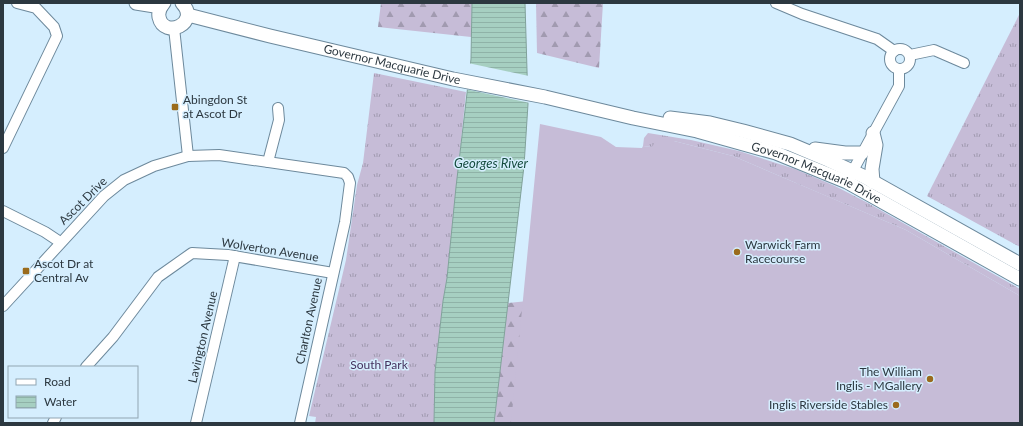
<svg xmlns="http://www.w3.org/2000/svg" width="1023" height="426" font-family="Lato,sans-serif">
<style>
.grass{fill:url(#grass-tufts)}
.forest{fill:url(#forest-firs)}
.garden{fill:#c6bcd7}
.water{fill:url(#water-rules);stroke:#81a29a}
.pier{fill:#d5eefe}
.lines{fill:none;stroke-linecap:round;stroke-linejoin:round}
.minor-casing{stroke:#6d899c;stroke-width:12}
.major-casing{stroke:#6d899c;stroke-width:15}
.minor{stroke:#fff;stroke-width:10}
.major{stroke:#fff;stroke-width:13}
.poi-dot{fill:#9a6b1c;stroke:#d5eefe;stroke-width:1.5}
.labels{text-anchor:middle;stroke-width:3;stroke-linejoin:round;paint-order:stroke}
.street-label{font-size:12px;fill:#2c3840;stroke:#d5eefe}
.poi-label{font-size:12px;fill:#2c3840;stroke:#d5eefe;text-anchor:start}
.park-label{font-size:12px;fill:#44315d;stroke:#d5eefe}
.water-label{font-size:13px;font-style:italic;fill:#144b3d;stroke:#d5eefe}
</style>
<defs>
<pattern id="grass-tufts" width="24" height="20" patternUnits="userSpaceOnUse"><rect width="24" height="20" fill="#c6bcd7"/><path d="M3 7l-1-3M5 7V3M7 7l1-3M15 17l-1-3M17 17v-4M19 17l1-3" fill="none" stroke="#a19ab0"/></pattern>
<pattern id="forest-firs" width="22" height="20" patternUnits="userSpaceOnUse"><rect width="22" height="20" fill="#c6bcd7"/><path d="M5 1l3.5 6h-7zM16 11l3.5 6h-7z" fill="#a19ab0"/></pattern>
<pattern id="water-rules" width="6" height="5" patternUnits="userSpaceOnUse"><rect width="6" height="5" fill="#a6cfc1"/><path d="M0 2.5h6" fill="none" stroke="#8fb2a7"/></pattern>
</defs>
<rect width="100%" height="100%" fill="#d5eefe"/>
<g class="grass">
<path d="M1020,13V247L927,196Z"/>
<path d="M374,73L466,92L447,278L443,301L435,372L434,423H315L316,417L309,416L346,260L357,185L363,163Z"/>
<path d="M648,133L691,140L739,151L795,169L835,186L866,202L1020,289V296L906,230L733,156L674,141L652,147L643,146L644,138Z"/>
</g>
<g class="forest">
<path d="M381,3H472L471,37L378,27Z"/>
<path d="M536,3H603L599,68L537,53Z"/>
<path d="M548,299L554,423H494L507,303Z"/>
</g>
<path class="garden" d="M540,124L601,137L616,147L642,148L643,146L652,147L656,141H674L733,156L815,191L906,230L1020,296V423H511Z"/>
<path class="water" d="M472,3H525L528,104L524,166L494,423H434L435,372L443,301L447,278L456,187L471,59Z"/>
<path class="pier" d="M468,63L529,76L530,103L465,89Z"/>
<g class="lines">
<g class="minor-casing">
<g id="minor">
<path d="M776,3L802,14L877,39L894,51"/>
<path d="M174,28L188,156"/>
<circle cx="900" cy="59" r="10"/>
<path d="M910,55L934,50L964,63"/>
<path d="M3,148L57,36L54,27L36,8L17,3"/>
<path d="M268,162L279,120L278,108"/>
<path d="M850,176L899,86V69"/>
<path d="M3,211L45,232L60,242"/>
<path d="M3,306L104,196L124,180L154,166L188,156L219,155L344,173L348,177L350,183L345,222L300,423"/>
<path d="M86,367L113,337L158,277L192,253L228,255L333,273"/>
<path d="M53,423L56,417"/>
<path d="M196,423L235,256"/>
</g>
</g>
<g class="major-casing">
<g id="major">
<path d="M136,3L161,7"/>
<path d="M164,3C160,7 158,11 159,17C164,40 201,23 182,3"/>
<path id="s1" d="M188,15L270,36L453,79L545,97L633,118L697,131L776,153L847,182L1020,279"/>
<path d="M670,118L710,123L743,131L790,144L828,160L863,176L1020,264"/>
<path d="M873,133L876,145L872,169L873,182"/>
<path d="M815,149L845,153H862"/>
</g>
</g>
<use href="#minor" class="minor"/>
<use href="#major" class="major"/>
</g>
<g class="poi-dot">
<rect x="171" y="103" width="8" height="8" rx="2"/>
<circle cx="737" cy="252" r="4"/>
<rect x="22" y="267" width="8" height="8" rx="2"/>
<circle cx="930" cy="379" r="4"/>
<circle cx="896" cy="405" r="4"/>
</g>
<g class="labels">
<g class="street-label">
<text dy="4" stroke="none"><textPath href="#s1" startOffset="210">Governor Macquarie Drive</textPath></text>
<text dy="4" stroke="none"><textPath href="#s1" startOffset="649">Governor Macquarie Drive</textPath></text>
<text transform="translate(83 201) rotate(-45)" y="4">Ascot Drive</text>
<text transform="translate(270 250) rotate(9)" y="4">Wolverton Avenue</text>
<text transform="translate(309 321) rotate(-78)" y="4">Charlton Avenue</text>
<text transform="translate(203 337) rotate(-77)" y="4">Lavington Avenue</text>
</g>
<g class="poi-label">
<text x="183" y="104">Abingdon St<tspan x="183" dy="14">at Ascot Dr</tspan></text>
<text x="745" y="249">Warwick Farm<tspan x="745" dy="14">Racecourse</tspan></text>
<text x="34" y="268">Ascot Dr at<tspan x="34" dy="14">Central Av</tspan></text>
<text x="922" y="376" text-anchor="end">The William<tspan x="922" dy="14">Inglis - MGallery</tspan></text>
<text x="888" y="409" text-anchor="end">Inglis Riverside Stables</text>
</g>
<g class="park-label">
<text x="379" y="369">South Park</text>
</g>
<g class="water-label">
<text x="491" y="168">Georges River</text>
</g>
</g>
<rect width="1023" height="426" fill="none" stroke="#2c3840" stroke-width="8"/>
<rect x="8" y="366" width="130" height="52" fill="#d5eefe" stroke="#91a5b2"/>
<rect x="16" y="379" width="20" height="6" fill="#ffffff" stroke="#91a5b2"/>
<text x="44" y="386" font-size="12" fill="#2c3840">Road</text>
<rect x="16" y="396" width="20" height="12" fill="url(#water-rules)" stroke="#91a5b2"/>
<text x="44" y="406" font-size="12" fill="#2c3840">Water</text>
</svg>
